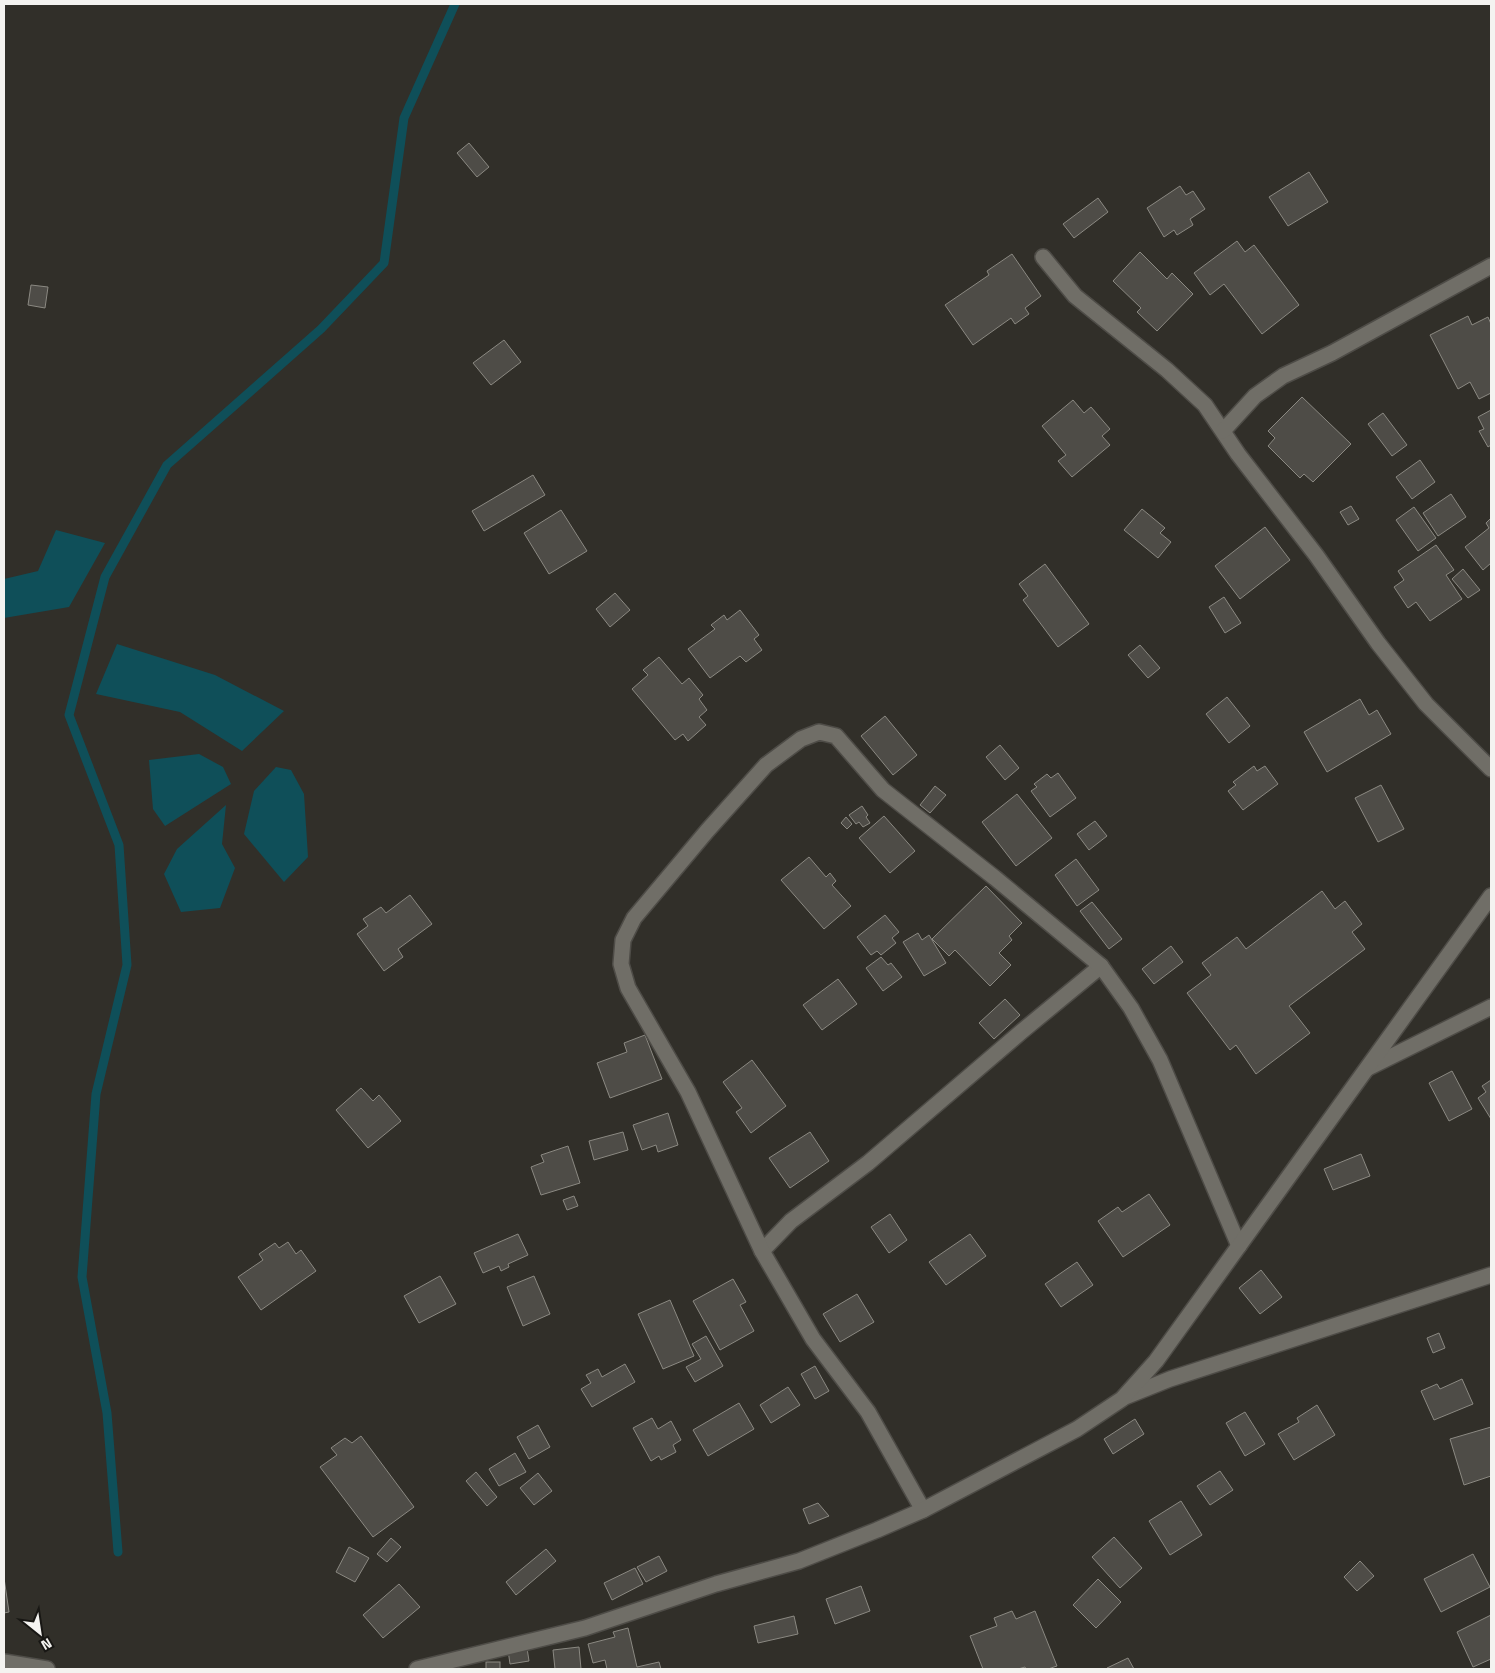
<svg xmlns="http://www.w3.org/2000/svg" width="1495" height="1673" font-family="'Titillium Web',sans-serif">
<style>
.water{fill:#0f4f59}
.lines{fill:none;stroke-linecap:round;stroke-linejoin:round}
.stream{stroke:#0f4f59;stroke-width:9}
.building{fill:#4e4c47;stroke:#8b8982}
.minor-casing{stroke:#4e4c47;stroke-width:18}
.minor{stroke:#706e67;stroke-width:15}
</style>
<rect width="100%" height="100%" fill="#312f29"/>
<g class="water">
<path d="M56,530L105,543L69,607L4,618V579L38,571Z"/>
<path d="M117,644L215,675L284,711L242,751L180,712L96,694Z"/>
<path d="M199,754L223,767L231,784L165,826L153,809L149,760Z"/>
<path d="M276,767L291,770L304,794L308,857L284,882L244,834L254,791Z"/>
<path d="M226,805L222,844L235,868L220,908L181,912L164,874L177,849Z"/>
</g>
<g class="lines">
<path class="stream" d="M118,1552L107,1413L82,1277L96,1094L127,965L119,845L69,715L105,577L167,465L321,329L384,263L404,118L455,4"/>
</g>
<g class="building">
<path d="M469,143L489,167L477,177L457,153Z"/>
<path d="M1309,172L1328,202L1288,226L1269,197Z"/>
<path d="M1180,186L1186,195L1193,191L1205,209L1190,219L1193,225L1177,235L1174,230L1164,237L1147,208Z"/>
<path d="M1098,198L1108,212L1074,238L1063,224Z"/>
<path d="M1237,241L1245,252L1254,245L1299,305L1262,334L1224,284L1210,295L1194,273Z"/>
<path d="M1140,252L1167,279L1172,273L1193,294L1157,331L1137,312L1141,308L1113,281Z"/>
<path d="M1012,254L1041,296L1025,308L1029,314L1015,324L1011,318L973,345L945,305L989,275L987,271Z"/>
<path d="M31,285L48,287L45,308L28,305Z"/>
<path d="M1468,316L1472,325L1488,317L1491,324V393L1479,399L1470,382L1458,389L1430,335Z"/>
<path d="M504,340L521,362L491,385L473,363Z"/>
<path d="M1302,397L1351,444L1313,482L1304,474L1300,478L1268,446L1275,438L1268,431Z"/>
<path d="M1073,400L1084,413L1091,407L1110,429L1102,436L1110,445L1072,477L1058,461L1066,455L1042,426Z"/>
<path d="M1491,410V445L1488,447L1479,431L1484,429L1478,417Z"/>
<path d="M1383,413L1407,445L1392,456L1368,424Z"/>
<path d="M1420,460L1435,482L1412,499L1396,477Z"/>
<path d="M533,475L545,495L484,531L472,511Z"/>
<path d="M1451,494L1466,517L1438,536L1423,513Z"/>
<path d="M1351,506L1359,519L1348,525L1340,512Z"/>
<path d="M1414,507L1436,538L1418,551L1396,520Z"/>
<path d="M1142,509L1165,528L1160,533L1171,542L1158,558L1124,530Z"/>
<path d="M561,510L587,551L549,574L524,533Z"/>
<path d="M1491,518V563L1483,570L1465,547L1489,528L1486,523Z"/>
<path d="M1265,527L1290,560L1240,599L1215,566Z"/>
<path d="M1436,545L1454,570L1446,575L1462,599L1430,621L1416,602L1408,608L1394,587L1404,580L1398,571Z"/>
<path d="M1045,564L1089,624L1058,647L1023,600L1028,596L1019,584Z"/>
<path d="M1463,569L1480,590L1468,598L1452,579Z"/>
<path d="M615,593L630,610L610,627L596,609Z"/>
<path d="M1224,597L1241,623L1225,633L1209,607Z"/>
<path d="M740,610L759,635L754,639L762,650L746,662L740,656L710,678L688,649L715,629L711,625L724,615L727,620Z"/>
<path d="M1140,645L1160,668L1148,678L1128,655Z"/>
<path d="M659,657L682,684L689,678L703,695L699,699L707,710L699,717L706,725L688,741L683,734L675,740L632,689L648,675L643,670Z"/>
<path d="M1227,697L1250,726L1229,743L1206,714Z"/>
<path d="M1360,699L1369,715L1377,710L1391,734L1327,772L1304,732Z"/>
<path d="M885,716L917,755L893,775L861,736Z"/>
<path d="M1000,745L1019,768L1005,780L986,757Z"/>
<path d="M1254,766L1257,771L1265,766L1278,784L1243,810L1228,791L1236,785L1233,782Z"/>
<path d="M1058,773L1076,798L1050,817L1031,791L1037,787L1034,784L1047,774L1051,778Z"/>
<path d="M1381,785L1404,829L1378,842L1355,798Z"/>
<path d="M935,786L946,795L930,813L920,805Z"/>
<path d="M1017,794L1052,838L1016,866L982,822Z"/>
<path d="M862,806L868,815L866,817L870,823L863,827L859,822L856,824L849,815Z"/>
<path d="M884,816L915,851L890,873L859,838Z"/>
<path d="M846,817L852,824L847,829L841,823Z"/>
<path d="M1095,821L1107,836L1089,850L1077,834Z"/>
<path d="M809,857L826,877L830,873L836,881L832,885L851,906L824,929L781,880Z"/>
<path d="M1076,859L1099,890L1077,906L1055,875Z"/>
<path d="M986,886L1022,923L1009,936L1012,940L999,953L1011,965L990,986L955,950L949,956L932,939Z"/>
<path d="M1322,891L1335,909L1345,901L1362,924L1352,932L1365,949L1289,1006L1310,1033L1256,1074L1236,1045L1230,1050L1187,993L1211,975L1202,963L1237,937L1246,949Z"/>
<path d="M410,895L432,924L398,949L403,957L384,971L357,934L368,926L363,919L381,907L386,913Z"/>
<path d="M1092,902L1122,939L1109,949L1080,911Z"/>
<path d="M885,915L899,932L892,938L896,943L881,955L877,951L871,955L857,937Z"/>
<path d="M918,933L922,940L929,935L946,963L924,976L903,942Z"/>
<path d="M1171,946L1183,962L1154,984L1142,969Z"/>
<path d="M881,957L888,965L891,963L902,977L883,991L866,968Z"/>
<path d="M838,979L857,1004L822,1030L803,1005Z"/>
<path d="M1005,999L1020,1015L994,1039L979,1023Z"/>
<path d="M645,1035L662,1079L610,1098L597,1063L627,1052L624,1043Z"/>
<path d="M752,1060L786,1106L751,1133L736,1112L742,1108L723,1082Z"/>
<path d="M1452,1071L1472,1109L1449,1121L1429,1083Z"/>
<path d="M1491,1080V1119L1478,1098L1486,1092L1482,1086Z"/>
<path d="M361,1088L373,1101L379,1095L401,1121L368,1148L336,1110Z"/>
<path d="M668,1113L678,1145L658,1152L656,1145L642,1150L633,1125Z"/>
<path d="M623,1132L628,1150L594,1160L589,1141Z"/>
<path d="M810,1132L829,1161L790,1188L769,1158Z"/>
<path d="M568,1146L580,1183L541,1195L531,1167L544,1162L541,1155Z"/>
<path d="M1361,1154L1370,1176L1333,1190L1324,1169Z"/>
<path d="M1149,1194L1170,1225L1123,1257L1098,1221L1118,1207L1122,1212Z"/>
<path d="M574,1196L578,1206L567,1210L563,1200Z"/>
<path d="M890,1214L907,1240L889,1253L871,1227Z"/>
<path d="M518,1234L528,1255L508,1264L509,1267L501,1271L499,1266L483,1273L474,1253Z"/>
<path d="M970,1234L986,1256L946,1285L929,1262Z"/>
<path d="M288,1242L296,1254L301,1250L316,1271L261,1310L238,1277L263,1260L259,1254L275,1243L279,1248Z"/>
<path d="M1077,1262L1093,1285L1061,1307L1045,1284Z"/>
<path d="M1261,1270L1282,1297L1260,1314L1239,1288Z"/>
<path d="M440,1276L456,1304L419,1323L404,1296Z"/>
<path d="M534,1276L550,1314L523,1326L507,1287Z"/>
<path d="M733,1279L746,1302L740,1305L754,1331L720,1350L693,1301Z"/>
<path d="M857,1294L874,1322L840,1342L823,1314Z"/>
<path d="M670,1300L694,1356L663,1369L638,1314Z"/>
<path d="M1439,1333L1445,1348L1433,1353L1427,1338Z"/>
<path d="M706,1336L723,1366L695,1382L686,1367L701,1359L692,1344Z"/>
<path d="M625,1364L635,1382L592,1407L581,1389L591,1383L586,1375L598,1369L602,1377Z"/>
<path d="M815,1366L829,1391L815,1399L801,1374Z"/>
<path d="M1462,1379L1473,1404L1434,1420L1421,1391L1437,1384L1440,1389Z"/>
<path d="M788,1387L800,1405L771,1423L760,1405Z"/>
<path d="M739,1403L754,1429L708,1456L693,1430Z"/>
<path d="M1317,1405L1335,1435L1294,1460L1278,1434L1299,1422L1297,1418Z"/>
<path d="M1245,1412L1265,1444L1245,1456L1226,1423Z"/>
<path d="M652,1418L658,1429L671,1421L681,1440L673,1445L676,1452L661,1460L659,1456L651,1461L633,1428Z"/>
<path d="M1135,1419L1144,1434L1113,1454L1104,1439Z"/>
<path d="M538,1425L550,1447L529,1459L517,1437Z"/>
<path d="M1491,1427V1476L1464,1485L1450,1439Z"/>
<path d="M361,1436L414,1507L373,1537L320,1467L337,1455L331,1448L345,1438L352,1443Z"/>
<path d="M515,1453L526,1472L499,1486L489,1469Z"/>
<path d="M1220,1471L1233,1490L1210,1505L1197,1486Z"/>
<path d="M476,1472L497,1497L487,1506L466,1481Z"/>
<path d="M538,1473L552,1491L534,1505L520,1488Z"/>
<path d="M1181,1501L1202,1535L1170,1555L1149,1521Z"/>
<path d="M818,1503L829,1516L809,1524L803,1509Z"/>
<path d="M1114,1537L1142,1568L1120,1588L1092,1557Z"/>
<path d="M391,1538L401,1547L387,1562L377,1554Z"/>
<path d="M349,1547L369,1558L355,1582L336,1572Z"/>
<path d="M546,1549L556,1561L516,1595L506,1582Z"/>
<path d="M1473,1554L1490,1587L1441,1612L1424,1579Z"/>
<path d="M659,1556L667,1571L646,1582L637,1567Z"/>
<path d="M1360,1561L1374,1576L1357,1591L1344,1577Z"/>
<path d="M635,1568L643,1584L612,1600L604,1583Z"/>
<path d="M4,1578L9,1612L4,1613Z"/>
<path d="M1098,1579L1121,1602L1096,1628L1073,1605Z"/>
<path d="M399,1584L420,1607L383,1638L363,1615Z"/>
<path d="M861,1586L870,1611L835,1624L826,1599Z"/>
<path d="M1012,1611L1016,1619L1035,1611L1057,1666L1048,1669H1026L1025,1667L1018,1669H983L970,1636L997,1626L994,1618Z"/>
<path d="M1491,1615V1659L1473,1667L1457,1632Z"/>
<path d="M794,1616L798,1634L758,1643L754,1626Z"/>
<path d="M628,1628L637,1667L659,1662L661,1669H607L605,1660L593,1663L588,1644L615,1637L613,1632Z"/>
<path d="M579,1647L581,1669H555L553,1650Z"/>
<path d="M527,1648L529,1661L510,1664L508,1650Z"/>
<path d="M1128,1658L1134,1669H1108L1107,1668Z"/>
<rect x="486" y="1662" width="14" height="7"/>
</g>
<g class="lines">
<g class="minor-casing">
<g id="minor">
<path d="M1043,257L1075,296L1167,370L1205,405L1238,454L1316,555L1378,643L1426,704L1491,769"/>
<path d="M1223,431L1255,396L1283,376L1332,353L1491,266"/>
<path d="M1368,1068L1491,1007"/>
<path d="M762,1251L791,1221L868,1163L1021,1032L1101,966"/>
<path d="M1125,1397L1170,1379L1491,1275"/>
<path d="M923,1510L868,1412L813,1339L762,1251L688,1092L628,988L621,964L623,940L634,918L707,831L766,765L801,739L819,732L836,736L883,790L995,878L1101,966L1131,1008L1160,1060L1239,1246"/>
<path d="M4,1662L47,1669"/>
<path d="M417,1669L585,1628L716,1584L799,1561L877,1530L923,1510L1077,1429L1122,1399L1156,1361L1491,896"/>
</g>
</g>
<use href="#minor" class="minor"/>
</g>
<rect width="1495" height="1673" fill="none" stroke="#f4f3f0" stroke-width="10"/>
<g transform="translate(40 1633) rotate(150)" stroke="#181714" stroke-width="4" paint-order="stroke">
<path d="M0-4L9 19L0 12L-9 19Z" fill="#f4f3f0"/>
<text y="-8" font-size="14" font-weight="bold" text-anchor="middle" fill="#f4f3f0">N</text>
</g>
</svg>
